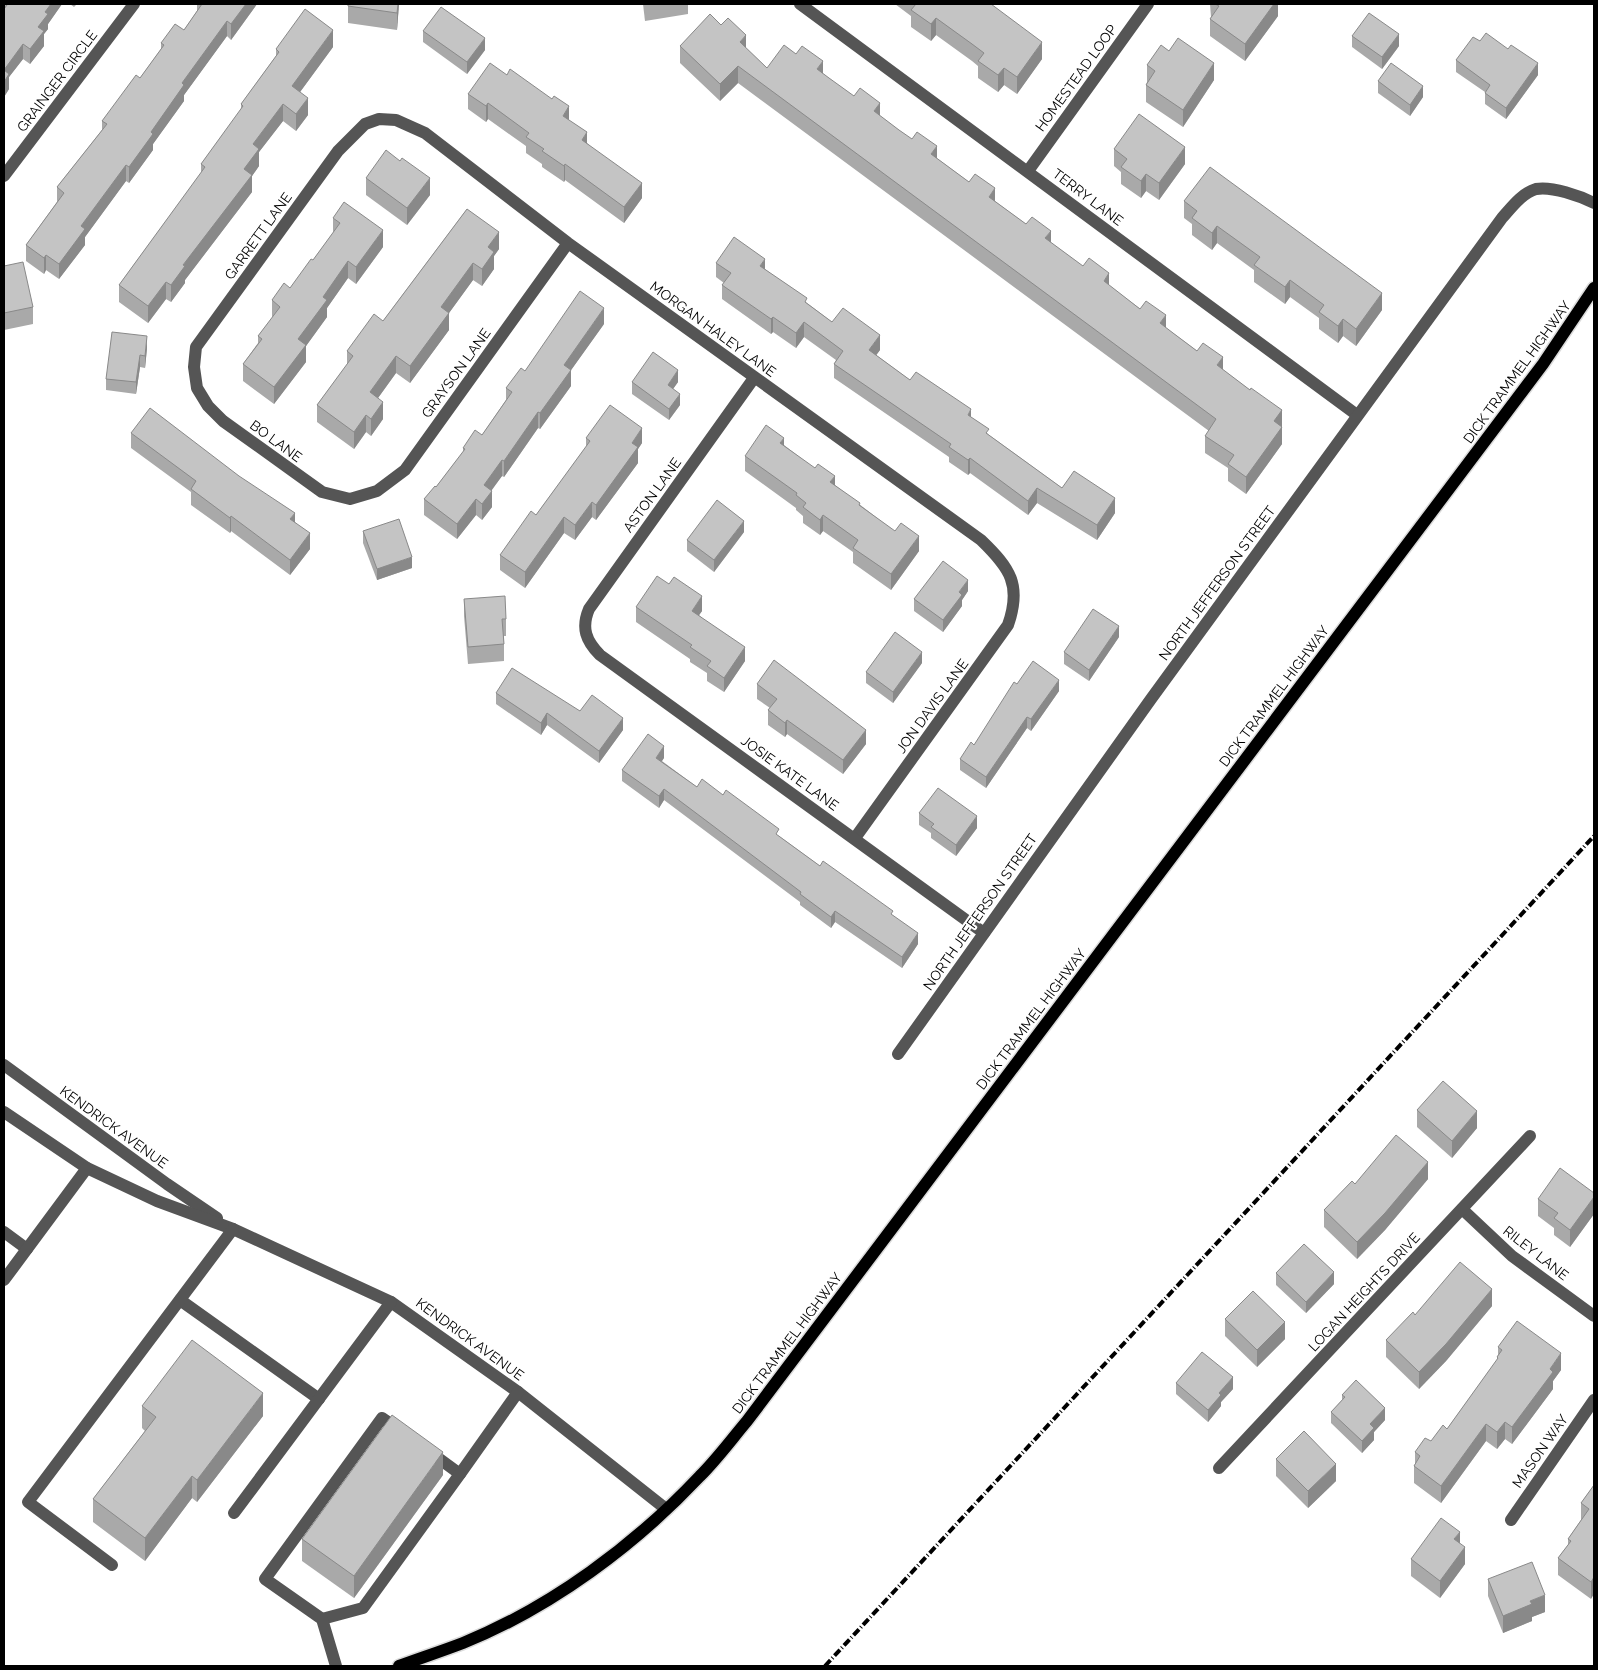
<svg xmlns="http://www.w3.org/2000/svg" width="1598" height="1670" font-family="Raleway,sans-serif">
<style>
.lines{fill:none;stroke-linecap:round;stroke-linejoin:round}
.major-casing{stroke:#dbdbdb;stroke-width:15}
.minor{stroke:#555;stroke-width:12}
.major{stroke:#000;stroke-width:12}
.rail{stroke:#000;stroke-width:4;stroke-dasharray:8 2.5 1 2.5;stroke-linecap:butt}
.wall{fill:#a9a9a9}
.shaded-wall{fill:#898989}
.building{fill:#c4c4c4;stroke:#898989}
.labels{text-anchor:middle;stroke-width:4;stroke-linejoin:round;paint-order:stroke}
.street-label{font-size:14px;fill:#000;stroke:#fff}
</style>
<rect width="100%" height="100%" fill="#fff"/>
<g class="lines">
<g class="major-casing">
<path id="major" d="M399,1666C421,1658 442,1651 463,1643C552,1607 635,1545 700,1476C717,1459 731,1440 747,1421L1543,364L1594,288"/>
</g>
<g class="minor">
<path d="M800,4L1357,415"/>
<path d="M1028,171L1148,4"/>
<path d="M4,176L134,4"/>
<path d="M568,243L405,470L377,491L350,499L322,492L223,421L208,406L197,388L194,367L196,347L338,151L365,124L379,119L396,120L425,133L568,243L981,540C1010,568 1022,585 1008,625L855,838"/>
<path d="M754,378L589,609C581,628 586,641 600,655L984,933"/>
<path d="M898,1054L1151,699L1502,218C1511,208 1522,193 1536,189C1552,186 1580,196 1594,203"/>
<path d="M4,1065L167,1184L217,1218"/>
<path d="M4,1112L87,1168L157,1201L233,1229L391,1302L518,1392L666,1509"/>
<path d="M1462,1209L1512,1256L1594,1316"/>
<path d="M4,1232L27,1249"/>
<path d="M4,1280L87,1168"/>
<path d="M180,1300L319,1399"/>
<path d="M430,1452L460,1474L518,1392"/>
<path d="M1219,1468L1530,1136"/>
<path d="M234,1513L391,1302"/>
<path d="M1511,1520L1594,1400"/>
<path d="M112,1565L28,1502L233,1229"/>
<path d="M322,1619L363,1608L460,1474"/>
<path d="M336,1666L322,1619L265,1579L382,1418L401,1431"/>
</g>
<use href="#major" class="major"/>
<path class="rail" d="M825,1666L1594,836"/>
</g>
<g class="wall">
<path d="M4,4H62L48,24V29L44,34V46L30,64L23,59L9,77V89L4,97Z"/>
<path d="M70,4H77L74,7Z"/>
<path d="M197,4H257L231,40L227,36L184,95V101L153,144V150L129,183L126,181L85,237V245L59,279L46,270L44,274L26,261V245L57,202V187L102,130V121L140,78L161,49V43L184,30L197,11Z"/>
<path d="M348,4H399L397,30L348,23Z"/>
<path d="M643,4H688V14L645,21Z"/>
<path d="M895,4H991L1042,59L1017,94L1004,85L998,92L978,78V66L972,61L936,35L931,41L911,27V16Z"/>
<path d="M1210,4H1278V16L1245,61L1210,36V19L1211,17Z"/>
<path d="M721,25L767,68L823,74L1250,390L1282,410V444L1246,494L1228,481V468L1205,453V436L1209,431L738,83L720,101L680,63V46Z"/>
<path d="M423,31L485,50L467,74L423,42Z"/>
<path d="M1352,36L1399,46L1382,69L1352,47Z"/>
<path d="M1480,41L1538,75L1506,119L1485,104V92L1456,72V60Z"/>
<path d="M333,47L300,92L308,115L296,131L283,121L259,152V166L252,176V192L185,280V283L171,302L166,299L148,323L119,302V285L201,173V164L241,110V104L276,56V49Z"/>
<path d="M1147,65L1214,80L1183,127L1146,102V85L1147,82Z"/>
<path d="M1378,81L1423,97L1410,116L1378,93Z"/>
<path d="M468,94L569,120L587,143L642,198L624,223L565,180L564,182L542,167V164L526,153V146L488,119L486,122L468,109Z"/>
<path d="M1114,149L1185,164L1159,200L1146,191L1141,198L1121,184V172L1114,166Z"/>
<path d="M366,178L430,195L407,225L366,195Z"/>
<path d="M1184,201L1382,310L1356,346L1343,336L1338,343L1319,329V318L1290,297L1285,304L1254,282V270L1217,243L1212,250L1192,235V224L1184,218Z"/>
<path d="M467,209L499,249L494,256V269L482,286L473,280L449,313V330L410,383L396,373L378,398L383,419L371,436L366,432L354,449L317,422V405L347,365V351L383,321Z"/>
<path d="M333,218L383,247L356,284L348,278L327,308V317L306,346V362L274,404L243,381V364L258,343V336L272,318V300L290,288L313,260L333,233Z"/>
<path d="M716,263L765,269L807,303L832,322L880,350L876,355L910,380L971,417L989,435L1062,488L1115,513L1097,540L1037,503L1028,515L970,473L968,475L949,462V457L834,378V364L836,360L804,337L796,348L773,332L771,334L722,299V285L724,283L716,277Z"/>
<path d="M4,266L33,307V324L4,330Z"/>
<path d="M604,324L571,370V386L540,429L538,428L504,477L502,476L491,490L492,507L482,520L476,515L457,539L424,515V499L436,487L463,452V448L482,435L506,400V388L525,371Z"/>
<path d="M147,348L145,368L140,367L136,394L106,390V379Z"/>
<path d="M632,382H678L673,389L680,405L669,420L632,394Z"/>
<path d="M131,433L295,522L310,549L290,575L231,531L230,533L191,505V492L131,448Z"/>
<path d="M586,438L642,443L638,449V463L596,520L592,517L575,540L564,533L525,588L500,570V555L536,515L586,447Z"/>
<path d="M784,445L919,551L891,590L853,563V552L823,531L820,535L803,523V516L796,510V508L745,471V456Z"/>
<path d="M363,531L412,568L377,580L363,543Z"/>
<path d="M744,532L714,572L687,551V540Z"/>
<path d="M968,591L962,600V606L943,632L914,611V599Z"/>
<path d="M464,599L506,619V636H504V661L468,664L464,616Z"/>
<path d="M636,607L702,611L699,615L745,661L724,692L707,681V673L690,662V659L636,622Z"/>
<path d="M1119,637L1089,681L1064,664V652Z"/>
<path d="M922,663L893,703L866,683V672Z"/>
<path d="M757,684L866,744L843,774L787,734L785,737L768,725V710L770,708L757,699Z"/>
<path d="M1017,684L1059,691L1031,731L1027,728L986,788L960,770V759L974,745Z"/>
<path d="M496,693L580,711L623,730L599,763L547,725L541,735L496,704Z"/>
<path d="M664,758L662,761L697,787L779,836L820,866L893,916L918,944L902,968L835,922L831,928L800,905V902L664,800L659,808L622,781V770Z"/>
<path d="M919,813L977,828L956,856L931,838V833L919,825Z"/>
<path d="M1417,1110L1477,1128L1452,1158L1417,1127Z"/>
<path d="M1428,1179L1385,1230L1357,1259L1324,1227V1210L1355,1184Z"/>
<path d="M1594,1193V1214L1570,1247L1554,1235V1228L1538,1216V1199Z"/>
<path d="M1276,1273L1334,1284L1306,1313L1276,1285Z"/>
<path d="M1492,1306L1446,1361L1419,1389L1386,1357V1340L1415,1315Z"/>
<path d="M1225,1319L1285,1339L1257,1367L1225,1336Z"/>
<path d="M1498,1347L1561,1370L1553,1381V1389L1512,1444L1505,1439L1497,1449L1486,1441L1441,1503L1414,1483V1466L1415,1464V1452L1431,1441L1447,1429L1497,1360V1357L1498,1355Z"/>
<path d="M1176,1383L1233,1389L1221,1402V1406L1208,1422L1176,1394Z"/>
<path d="M1342,1395L1385,1420L1374,1432V1440L1362,1453L1331,1423V1412L1342,1400Z"/>
<path d="M142,1406L263,1416L197,1502L192,1498L145,1561L93,1522V1499L145,1431L142,1428Z"/>
<path d="M1276,1459L1336,1481L1308,1508L1276,1476Z"/>
<path d="M443,1475L354,1598L302,1561V1539Z"/>
<path d="M1594,1485L1591,1599L1558,1575V1558L1568,1545V1539L1581,1520V1503Z"/>
<path d="M1460,1543L1465,1564L1440,1598L1411,1576V1559Z"/>
<path d="M1488,1579L1545,1612L1532,1617V1621L1503,1633L1488,1596Z"/>
</g>
<g class="shaded-wall">
<path d="M51,4H62L48,24V29L44,34V46L30,64V49L38,27L45,12Z"/>
<path d="M246,4H257L231,40V24Z"/>
<path d="M398,4H399L397,30V13Z"/>
<path d="M1274,4H1278V16L1245,61V44Z"/>
<path d="M936,18V35L931,41V24Z"/>
<path d="M227,21V36L184,95V101L153,144V150L129,183V167L182,83Z"/>
<path d="M333,30V47L292,103V86Z"/>
<path d="M1399,34V46L1382,69V57Z"/>
<path d="M746,35V52L740,42Z"/>
<path d="M485,38V50L467,74V62Z"/>
<path d="M1042,42V59L1017,94V77Z"/>
<path d="M23,44V59L9,77V89L4,97V70Z"/>
<path d="M823,61V78L817,69Z"/>
<path d="M1214,63V80L1183,127V110Z"/>
<path d="M1538,63V75L1506,119V108Z"/>
<path d="M738,66V83L720,101V84Z"/>
<path d="M1004,68V85L998,92V75Z"/>
<path d="M1423,86V97L1410,116V105Z"/>
<path d="M308,98V115L296,131V114Z"/>
<path d="M488,103V119L486,122V106Z"/>
<path d="M880,103V120L874,111Z"/>
<path d="M283,104V121L259,152V166L252,176V192L185,280V283L171,302V285L244,169L253,144Z"/>
<path d="M569,106V122L563,116Z"/>
<path d="M587,132V147L582,140Z"/>
<path d="M937,146V163L931,154Z"/>
<path d="M1185,147V164L1159,200V183Z"/>
<path d="M565,164V180L564,182V166Z"/>
<path d="M126,165V181L85,237V245L59,279V264L81,226Z"/>
<path d="M1146,174V191L1141,198V181Z"/>
<path d="M430,178V195L407,225V208Z"/>
<path d="M642,183V198L624,223V207Z"/>
<path d="M995,188V205L989,197Z"/>
<path d="M1217,226V243L1212,250V233Z"/>
<path d="M383,230V247L356,284V267Z"/>
<path d="M1051,231V248L1045,238Z"/>
<path d="M499,232V249L494,256V269L482,286V269L488,247Z"/>
<path d="M46,255V270L44,274V258Z"/>
<path d="M765,259V274L760,266Z"/>
<path d="M348,261V278L327,308V317L306,346V362L274,404V387L298,339L323,297Z"/>
<path d="M473,263V280L449,313V330L410,383V366L441,307Z"/>
<path d="M1109,273V290L1104,281Z"/>
<path d="M1290,280V297L1285,304V287Z"/>
<path d="M166,282V299L148,323V306Z"/>
<path d="M1382,293V310L1356,346V329Z"/>
<path d="M604,308V324L564,380V365Z"/>
<path d="M1166,315V332L1160,323Z"/>
<path d="M773,317V332L771,334V319Z"/>
<path d="M1343,319V336L1338,343V326Z"/>
<path d="M804,322V337L796,348V333Z"/>
<path d="M880,335V350L869,365V350Z"/>
<path d="M147,336V348L145,368V356Z"/>
<path d="M140,355V367L136,394V382Z"/>
<path d="M396,356V373L370,409V392Z"/>
<path d="M1223,357V374L1217,365Z"/>
<path d="M571,370V386L540,429V413Z"/>
<path d="M678,370V382L668,396V385Z"/>
<path d="M680,394V405L669,420V409Z"/>
<path d="M383,402V419L371,436V419Z"/>
<path d="M971,409V424L968,415Z"/>
<path d="M1282,410V444L1246,494V477L1274,421Z"/>
<path d="M538,412V428L504,477V461Z"/>
<path d="M366,415V432L354,449V432Z"/>
<path d="M642,428V443L638,449V463L596,520V505L632,443Z"/>
<path d="M784,438V453L780,443Z"/>
<path d="M970,458V473L968,475V460Z"/>
<path d="M502,460V476L484,501V485Z"/>
<path d="M835,476V491L830,482Z"/>
<path d="M1037,488V503L1028,515V501Z"/>
<path d="M492,491V507L482,520V504Z"/>
<path d="M1115,498V513L1097,540V525Z"/>
<path d="M476,499V515L457,539V524Z"/>
<path d="M592,502V517L575,540V525Z"/>
<path d="M295,513V528L290,519Z"/>
<path d="M823,515V531L820,535V520Z"/>
<path d="M231,516V531L230,533V518Z"/>
<path d="M564,517V533L525,588V572Z"/>
<path d="M744,521V532L714,572V560Z"/>
<path d="M310,533V549L290,575V560Z"/>
<path d="M919,536V551L891,590V574Z"/>
<path d="M412,557V568L377,580V569Z"/>
<path d="M968,580V591L962,600V606L943,632V620L959,592Z"/>
<path d="M702,596V611L692,625V611Z"/>
<path d="M1119,626V637L1089,681V670Z"/>
<path d="M745,647V661L724,692V678Z"/>
<path d="M922,652V663L893,703V692Z"/>
<path d="M1059,680V691L1031,731V719Z"/>
<path d="M547,713V725L541,735V723Z"/>
<path d="M1027,717V728L986,788V777Z"/>
<path d="M623,718V730L599,763V751Z"/>
<path d="M787,720V734L785,737V723Z"/>
<path d="M866,730V744L843,774V760Z"/>
<path d="M664,746V758L656,769V758Z"/>
<path d="M664,789V800L659,808V796Z"/>
<path d="M977,816V828L956,856V845Z"/>
<path d="M835,911V922L831,928V917Z"/>
<path d="M918,933V944L902,968V957Z"/>
<path d="M1477,1111V1128L1452,1158V1141Z"/>
<path d="M1428,1162V1179L1385,1230L1357,1259V1242Z"/>
<path d="M1594,1197V1214L1570,1247V1230Z"/>
<path d="M1334,1272V1284L1306,1313V1302Z"/>
<path d="M1492,1289V1306L1446,1361L1419,1389V1372Z"/>
<path d="M1285,1322V1339L1257,1367V1350Z"/>
<path d="M1561,1353V1370L1553,1381V1389L1512,1444V1427L1550,1369Z"/>
<path d="M1233,1377V1389L1221,1402V1406L1208,1422V1410L1219,1393Z"/>
<path d="M263,1393V1416L197,1502V1480Z"/>
<path d="M1385,1408V1420L1374,1432V1440L1362,1453V1441L1370,1424Z"/>
<path d="M1505,1422V1439L1497,1449V1432Z"/>
<path d="M1486,1424V1441L1441,1503V1486Z"/>
<path d="M443,1452V1475L354,1598V1576Z"/>
<path d="M1336,1464V1481L1308,1508V1491Z"/>
<path d="M192,1476V1498L145,1561V1538Z"/>
<path d="M1460,1532V1549L1454,1539Z"/>
<path d="M1465,1547V1564L1440,1598V1581Z"/>
<path d="M1594,1577V1594L1591,1599V1582Z"/>
<path d="M1545,1595V1612L1532,1617V1621L1503,1633V1616L1530,1601Z"/>
</g>
<g class="building">
<path d="M6,4H51L45,12L48,14L38,27L44,31L30,49L23,44L4,70L9,74L4,82V9L7,5Z"/>
<path d="M202,4H246L231,24L227,21L182,83L184,85L151,132L153,134L129,167L126,165L81,226L85,229L59,264L46,255L44,258L26,245L64,193L57,187L107,124L102,121L136,75L140,78L164,45L161,43L175,24L184,30Z"/>
<path d="M348,4H398L397,13L348,6Z"/>
<path d="M916,4H991L1042,42L1017,77L1004,68L998,75L978,61L984,53L972,44L936,18L931,24L911,10Z"/>
<path d="M1215,4H1274L1245,44L1210,19L1219,6Z"/>
<path d="M441,7L485,38L467,62L423,31Z"/>
<path d="M305,9L333,30L292,86L308,98L296,114L283,104L253,144L259,149L244,169L252,175L183,265L185,266L171,285L166,282L148,306L119,285L205,167L201,164L243,106L241,104L279,52L276,49Z"/>
<path d="M1369,13L1399,34L1382,57L1352,36Z"/>
<path d="M710,14L721,25L728,18L746,35L740,42L767,68L784,45L796,54L802,46L823,61L817,69L829,78L854,96L860,88L880,103L874,111L899,130L912,139L917,132L937,146L931,154L969,182L975,174L995,188L989,197L1026,224L1032,217L1051,231L1045,238L1083,266L1089,258L1109,273L1104,281L1140,309L1146,301L1166,315L1160,323L1173,333L1197,351L1203,343L1223,357L1217,365L1250,390L1251,388L1282,410L1274,421L1282,427L1246,477L1228,464L1234,455L1205,436L1216,419L738,66L720,84L680,46Z"/>
<path d="M1486,33L1508,49L1511,45L1538,63L1506,108L1485,93L1490,85L1456,60L1473,37L1480,41Z"/>
<path d="M1178,38L1214,63L1183,110L1146,85L1155,71L1147,65L1161,45L1169,51Z"/>
<path d="M490,63L507,75L510,69L552,99L554,96L569,106L563,116L587,132L582,140L642,183L624,207L565,164L564,166L542,151L544,149L526,137L529,133L488,103L486,106L468,94Z"/>
<path d="M1391,63L1423,86L1410,105L1378,81Z"/>
<path d="M1139,114L1185,147L1159,183L1146,174L1141,181L1121,167L1127,159L1114,149Z"/>
<path d="M386,150L400,161L402,158L430,178L407,208L366,178Z"/>
<path d="M1210,167L1382,293L1356,329L1343,319L1338,326L1319,312L1324,305L1290,280L1285,287L1254,265L1260,257L1217,226L1212,233L1192,218L1197,211L1184,201Z"/>
<path d="M344,202L383,230L356,267L348,261L323,297L327,300L298,339L306,345L274,387L243,364L262,339L258,336L280,307L272,300L284,283L290,288L311,259L313,260L340,223L333,218Z"/>
<path d="M467,209L499,232L488,247L494,252L482,269L473,263L441,307L449,313L410,366L396,356L370,392L383,402L371,419L366,415L354,432L317,405L353,356L347,351L374,314L383,321Z"/>
<path d="M734,237L765,259L760,266L807,298L805,302L832,322L843,308L880,335L869,350L910,380L916,372L971,409L968,415L989,429L986,433L1062,488L1074,471L1115,498L1097,525L1037,488L1028,501L970,458L968,460L949,447L951,444L834,364L843,351L804,322L796,333L773,317L771,319L722,285L731,273L716,263Z"/>
<path d="M23,262L33,307L4,313V266Z"/>
<path d="M580,291L604,308L564,365L571,370L540,413L538,412L504,461L502,460L484,485L492,491L482,504L476,499L457,524L424,499L435,486L436,487L465,449L463,448L475,430L482,435L512,392L506,388L521,368L525,371Z"/>
<path d="M112,332L147,336L145,356L140,355L136,382L106,379Z"/>
<path d="M653,352L678,370L668,385L680,394L669,409L632,382Z"/>
<path d="M610,405L642,428L632,443L638,447L596,505L592,502L575,525L564,517L525,572L500,555L531,511L536,515L590,441L586,438Z"/>
<path d="M150,408L239,476L295,513L290,519L310,533L290,560L231,516L230,518L191,489L196,481L131,433Z"/>
<path d="M766,425L784,438L780,443L815,468L818,464L835,476L830,482L860,503L859,505L895,531L901,523L919,536L891,574L853,548L858,540L823,515L820,520L803,507L806,503L796,495L797,493L745,456Z"/>
<path d="M717,500L744,521L714,560L687,540Z"/>
<path d="M399,519L412,557L377,569L363,531Z"/>
<path d="M943,561L968,580L959,592L962,595L943,620L914,599Z"/>
<path d="M657,576L669,584L674,577L702,596L692,611L745,647L724,678L707,666L711,661L690,647L692,645L636,607Z"/>
<path d="M505,596L506,619H502L504,644L468,647L464,599Z"/>
<path d="M1093,609L1119,626L1089,670L1064,652Z"/>
<path d="M895,632L922,652L893,692L866,672Z"/>
<path d="M774,660L866,730L843,760L787,720L785,723L768,710L777,699L757,684Z"/>
<path d="M1033,661L1059,680L1031,719L1027,717L986,777L960,759L971,742L974,745L1014,682L1017,684Z"/>
<path d="M512,668L580,711L592,695L623,718L599,751L547,713L541,723L496,693Z"/>
<path d="M648,734L664,746L656,758L697,787L702,779L723,795L726,790L779,829L776,834L820,866L823,861L893,911L891,914L918,933L902,957L835,911L831,917L800,894L801,892L664,789L659,796L622,770Z"/>
<path d="M938,788L977,816L956,845L931,827L934,824L919,813Z"/>
<path d="M1443,1081L1477,1111L1452,1141L1417,1110Z"/>
<path d="M1396,1135L1428,1162L1385,1213L1357,1242L1324,1210L1352,1181L1355,1184Z"/>
<path d="M1560,1168L1594,1193V1197L1570,1230L1554,1218L1558,1213L1538,1199Z"/>
<path d="M1304,1244L1334,1272L1306,1302L1276,1273Z"/>
<path d="M1460,1262L1492,1289L1446,1344L1419,1372L1386,1340L1413,1312L1415,1315Z"/>
<path d="M1253,1291L1285,1322L1257,1350L1225,1319Z"/>
<path d="M1517,1321L1561,1353L1550,1369L1553,1372L1512,1427L1505,1422L1497,1432L1486,1424L1441,1486L1414,1466L1420,1456L1415,1452L1425,1438L1431,1441L1443,1425L1447,1429L1498,1358L1497,1357L1502,1350L1498,1347Z"/>
<path d="M192,1340L263,1393L197,1480L192,1476L145,1538L93,1499L156,1417L142,1406Z"/>
<path d="M1202,1352L1233,1377L1219,1393L1221,1395L1208,1410L1176,1383Z"/>
<path d="M1356,1380L1385,1408L1370,1424L1374,1428L1362,1441L1331,1412L1345,1397L1342,1395Z"/>
<path d="M392,1415L443,1452L354,1576L302,1539Z"/>
<path d="M1304,1431L1336,1464L1308,1491L1276,1459Z"/>
<path d="M1594,1485V1577L1591,1582L1558,1558L1571,1541L1568,1539L1589,1509L1581,1503Z"/>
<path d="M1441,1518L1460,1532L1454,1539L1465,1547L1440,1581L1411,1559Z"/>
<path d="M1532,1562L1545,1595L1530,1601L1532,1604L1503,1616L1488,1579Z"/>
</g>
<g class="labels">
<g class="street-label">
<text transform="translate(1076 78) rotate(-54)" y="5">HOMESTEAD LOOP</text>
<text transform="translate(57 81) rotate(-53)" y="5">GRAINGER CIRCLE</text>
<text transform="translate(1088 197) rotate(37)" y="5">TERRY LANE</text>
<text transform="translate(258 236) rotate(-54)" y="5">GARRETT LANE</text>
<text transform="translate(713 329) rotate(36)" y="5">MORGAN HALEY LANE</text>
<text transform="translate(1517 372) rotate(-54)" y="5">DICK TRAMMEL HIGHWAY</text>
<text transform="translate(456 373) rotate(-54)" y="5">GRAYSON LANE</text>
<text transform="translate(276 441) rotate(36)" y="5">BO LANE</text>
<text transform="translate(652 495) rotate(-54)" y="5">ASTON LANE</text>
<text transform="translate(1217 583) rotate(-54)" y="5">NORTH JEFFERSON STREET</text>
<text transform="translate(1274 696) rotate(-53)" y="5">DICK TRAMMEL HIGHWAY</text>
<text transform="translate(932 706) rotate(-54)" y="5">JON DAVIS LANE</text>
<text transform="translate(790 773) rotate(36)" y="5">JOSIE KATE LANE</text>
<text transform="translate(980 912) rotate(-55)" y="5">NORTH JEFFERSON STREET</text>
<text transform="translate(1031 1019) rotate(-53)" y="5">DICK TRAMMEL HIGHWAY</text>
<text transform="translate(114 1127) rotate(36)" y="5">KENDRICK AVENUE</text>
<text transform="translate(1536 1253) rotate(38)" y="5">RILEY LANE</text>
<text transform="translate(1364 1292) rotate(-47)" y="5">LOGAN HEIGHTS DRIVE</text>
<text transform="translate(470 1339) rotate(36)" y="5">KENDRICK AVENUE</text>
<text transform="translate(787 1343) rotate(-53)" y="5">DICK TRAMMEL HIGHWAY</text>
<text transform="translate(1540 1451) rotate(-55)" y="5">MASON WAY</text>
</g>
</g>
<rect width="1598" height="1670" fill="none" stroke="#000000" stroke-width="10"/>
</svg>
